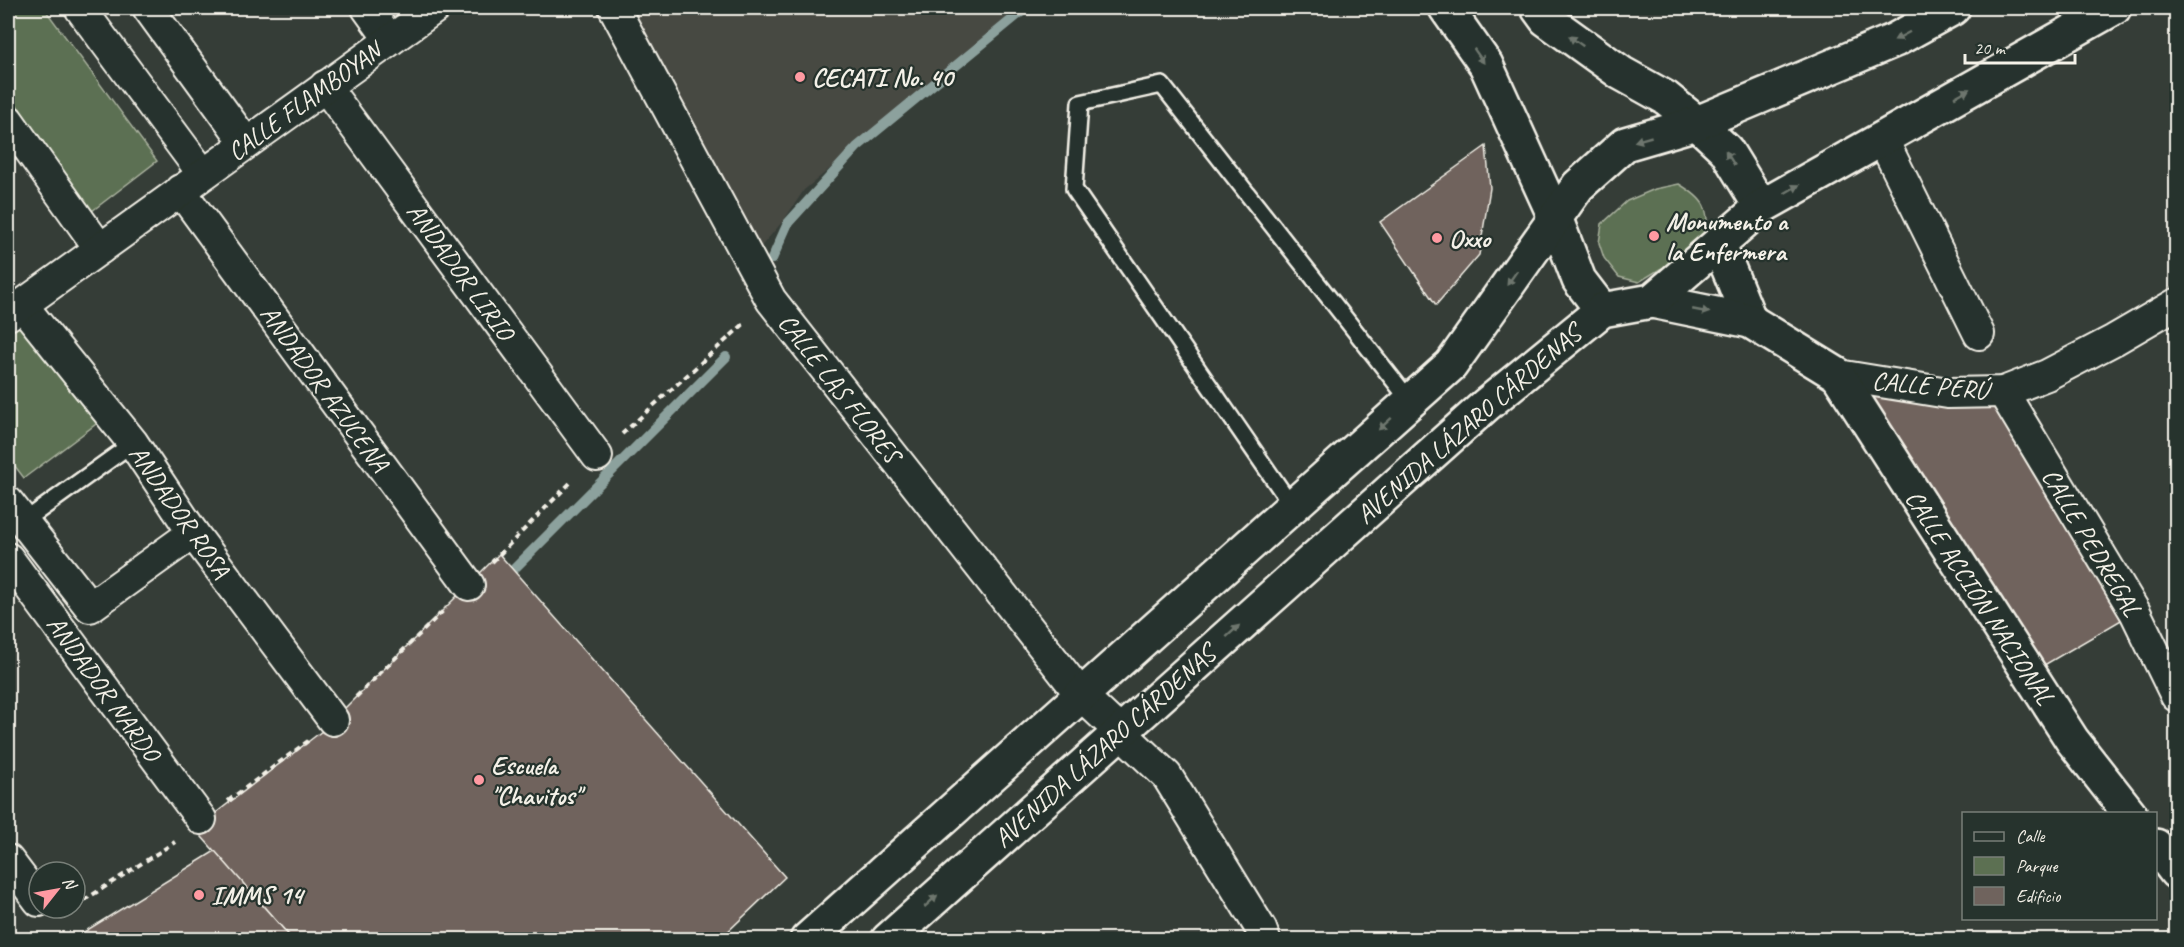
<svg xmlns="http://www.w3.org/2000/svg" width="2184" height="947" font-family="Caveat,sans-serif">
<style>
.built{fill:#464842}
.green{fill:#5c7052;stroke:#a8b09d;stroke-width:1.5}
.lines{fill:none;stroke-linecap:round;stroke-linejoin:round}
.stream{stroke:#8ca19d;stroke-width:10}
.building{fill:#6f635d;stroke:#f4f1e8;stroke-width:1.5}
.lane-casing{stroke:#f4f1e8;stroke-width:20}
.street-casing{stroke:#f4f1e8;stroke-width:34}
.secondary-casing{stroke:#f4f1e8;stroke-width:38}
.path{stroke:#f4f1e8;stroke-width:4;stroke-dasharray:6 4.5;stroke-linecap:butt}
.lane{stroke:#26332d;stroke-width:15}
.street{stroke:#26332d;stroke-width:30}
.secondary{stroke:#26332d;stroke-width:33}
.oneway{fill:#6e766e}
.poi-dot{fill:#ff9aa2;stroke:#26332d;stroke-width:2}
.labels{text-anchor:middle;stroke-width:4.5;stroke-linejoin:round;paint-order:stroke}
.poi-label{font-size:26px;font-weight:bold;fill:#f4f1e8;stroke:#26332d;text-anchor:start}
.street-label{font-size:26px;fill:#f4f1e8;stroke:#26332d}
</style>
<rect width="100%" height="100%" fill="#353d37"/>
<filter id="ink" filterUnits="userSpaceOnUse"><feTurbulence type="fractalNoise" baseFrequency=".0167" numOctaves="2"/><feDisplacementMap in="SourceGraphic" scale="12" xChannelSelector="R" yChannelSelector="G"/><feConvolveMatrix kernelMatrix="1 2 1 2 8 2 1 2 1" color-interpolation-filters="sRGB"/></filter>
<g filter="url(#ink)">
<path class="built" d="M618,8H1026L804,190L784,220L758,250Z"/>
<g class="green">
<path d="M8,8H44L157,161L79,221L8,116Z"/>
<path d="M1679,184C1706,200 1709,208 1707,239L1688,258L1660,269L1639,282L1619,277L1604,258L1599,243L1602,224L1627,201L1655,189Z"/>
<path d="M22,305L108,415L24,478L8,457V315Z"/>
</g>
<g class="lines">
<g class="stream">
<path d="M772,259L788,223L857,147L1026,8"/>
<path d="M503,580L726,357"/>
</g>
</g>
<g class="building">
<path d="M1486,146L1490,188L1479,255L1436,305L1380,222Z"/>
<path d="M1838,375L2003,392L2135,612L2029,674Z"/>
<path d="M499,554L785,877L719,940H293L195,829L322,731Z"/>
<path d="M215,851L293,940H71Z"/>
</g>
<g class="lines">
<g class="lane-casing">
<g id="lane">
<path d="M1292,506L1074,189L1080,103L1162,85L1410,401"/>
<path d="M23,522L133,443"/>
</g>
</g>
<g class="street-casing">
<g id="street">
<path d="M80,8L203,174"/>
<path d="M148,8L246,143"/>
<path d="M367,8L390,40"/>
<path d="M614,8L771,300L1081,695L1167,776L1261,929L1265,940"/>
<path d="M325,86L597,456"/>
<path d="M8,120L100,249"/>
<path d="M1882,138L1979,334"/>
<path d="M180,190L469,585"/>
<path d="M22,305L133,443L193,533L333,720"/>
<path d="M8,315L435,8"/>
<path d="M1838,375L1948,393L2003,392L2047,375L2114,340L2176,304"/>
<path d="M2003,392L2135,612L2176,696"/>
<path d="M8,502L90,607L193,533"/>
<path d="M8,558L201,819"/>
<path d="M8,860L39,901"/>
</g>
</g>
<g class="secondary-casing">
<g id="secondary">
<path d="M1446,8L1486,65L1555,217L1579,280L1602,310"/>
<path d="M1538,8L1546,19L1621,73L1666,98L1697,123L1726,150L1761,207"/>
<path d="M1719,245L1750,321"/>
<path d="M1652,301L1750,321L1838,375L2072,740L2130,814"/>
<path d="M2156,846L2176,872"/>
<path d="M807,940L1451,365L1578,186L1625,144L1697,123L1895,40L1953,8"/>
<path d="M888,940L1486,405L1602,310L1652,301L1761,207L2114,8"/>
</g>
</g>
<g class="path">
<path d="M622,434L746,322"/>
<path d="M492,562L573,480"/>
<path d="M356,697L446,608"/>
<path d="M228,801L308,741"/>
<path d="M75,906L175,842"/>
<path d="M24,940L31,935"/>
</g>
<use href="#lane" class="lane"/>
<use href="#street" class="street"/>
<use href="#secondary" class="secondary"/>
</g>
<defs><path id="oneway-solid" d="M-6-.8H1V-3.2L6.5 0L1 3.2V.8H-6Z" transform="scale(1.5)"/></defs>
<g class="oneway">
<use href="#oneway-solid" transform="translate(1902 36) rotate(152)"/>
<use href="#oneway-solid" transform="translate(1576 41) rotate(-144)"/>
<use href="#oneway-solid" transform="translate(1479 56) rotate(55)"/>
<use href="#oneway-solid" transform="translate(1962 93) rotate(-29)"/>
<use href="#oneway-solid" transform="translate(1643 139) rotate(164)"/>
<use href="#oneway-solid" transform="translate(1730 158) rotate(-123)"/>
<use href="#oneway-solid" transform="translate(1792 189) rotate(-30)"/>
<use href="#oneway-solid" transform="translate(1512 278) rotate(125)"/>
<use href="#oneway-solid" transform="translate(1701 311) rotate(11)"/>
<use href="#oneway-solid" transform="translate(1385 424) rotate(138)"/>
<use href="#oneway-solid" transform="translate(1233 631) rotate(-42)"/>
<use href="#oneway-solid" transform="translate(931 901) rotate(-42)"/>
</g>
</g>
<g class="poi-dot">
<circle cx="800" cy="77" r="6"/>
<circle cx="1654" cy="236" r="6"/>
<circle cx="1437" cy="238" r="6"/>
<circle cx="479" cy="780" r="6"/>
<circle cx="199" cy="895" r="6"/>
</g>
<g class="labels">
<g class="poi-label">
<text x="812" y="86">CECATI No. 40</text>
<text x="1666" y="230">Monumento a<tspan x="1666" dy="30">la Enfermera</tspan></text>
<text x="1449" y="247">Oxxo</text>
<text x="491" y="774">Escuela<tspan x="491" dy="30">"Chavitos"</tspan></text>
<text x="211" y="904">IMMS 14</text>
</g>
<g class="street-label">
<text transform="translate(304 101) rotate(-36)" y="9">CALLE FLAMBOYAN</text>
<text transform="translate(461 271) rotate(54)" y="9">ANDADOR LIRIO</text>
<text transform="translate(1930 385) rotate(5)" y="9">CALLE PERÚ</text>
<text transform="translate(325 388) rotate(54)" y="9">ANDADOR AZUCENA</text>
<text transform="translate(840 388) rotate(52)" y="9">CALLE LAS FLORES</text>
<text transform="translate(1468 424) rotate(-41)" y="9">AVENIDA LÁZARO CÁRDENAS</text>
<text transform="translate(180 511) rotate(55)" y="9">ANDADOR ROSA</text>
<text transform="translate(2092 542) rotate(59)" y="9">CALLE PEDREGAL</text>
<text transform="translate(1980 597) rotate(57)" y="9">CALLE ACCIÓN NACIONAL</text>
<text transform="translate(104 688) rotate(54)" y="9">ANDADOR NARDO</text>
<text transform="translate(1104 746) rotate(-42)" y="9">AVENIDA LÁZARO CÁRDENAS</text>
</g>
</g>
<rect width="2184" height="947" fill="none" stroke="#26332d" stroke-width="30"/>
<rect x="15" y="15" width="2154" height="917" fill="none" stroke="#f4f1e8" stroke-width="2" filter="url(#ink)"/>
<rect x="1962" y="812" width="195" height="108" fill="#26332d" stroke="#787f78" stroke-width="1.5"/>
<rect x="1974" y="832" width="30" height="9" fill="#26332d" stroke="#787f78" stroke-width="1.5"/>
<text x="2016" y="842" font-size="18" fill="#f4f1e8">Calle</text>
<rect x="1974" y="857" width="30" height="18" fill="#5c7052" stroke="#787f78" stroke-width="1.5"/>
<text x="2016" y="872" font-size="18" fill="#f4f1e8">Parque</text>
<rect x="1974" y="887" width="30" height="18" fill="#6f635d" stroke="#787f78" stroke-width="1.5"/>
<text x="2016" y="902" font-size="18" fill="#f4f1e8">Edificio</text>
<g transform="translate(57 890) rotate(59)"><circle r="28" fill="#26332d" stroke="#787f78" stroke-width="1.5"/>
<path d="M0-4.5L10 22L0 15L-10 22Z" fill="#ff9aa2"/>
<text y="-9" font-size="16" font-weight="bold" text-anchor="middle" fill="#f4f1e8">N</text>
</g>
<path d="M1965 54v9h110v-9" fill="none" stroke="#f4f1e8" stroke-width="3"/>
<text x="1974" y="54" font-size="18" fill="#f4f1e8" stroke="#26332d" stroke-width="4.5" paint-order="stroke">20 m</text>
</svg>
